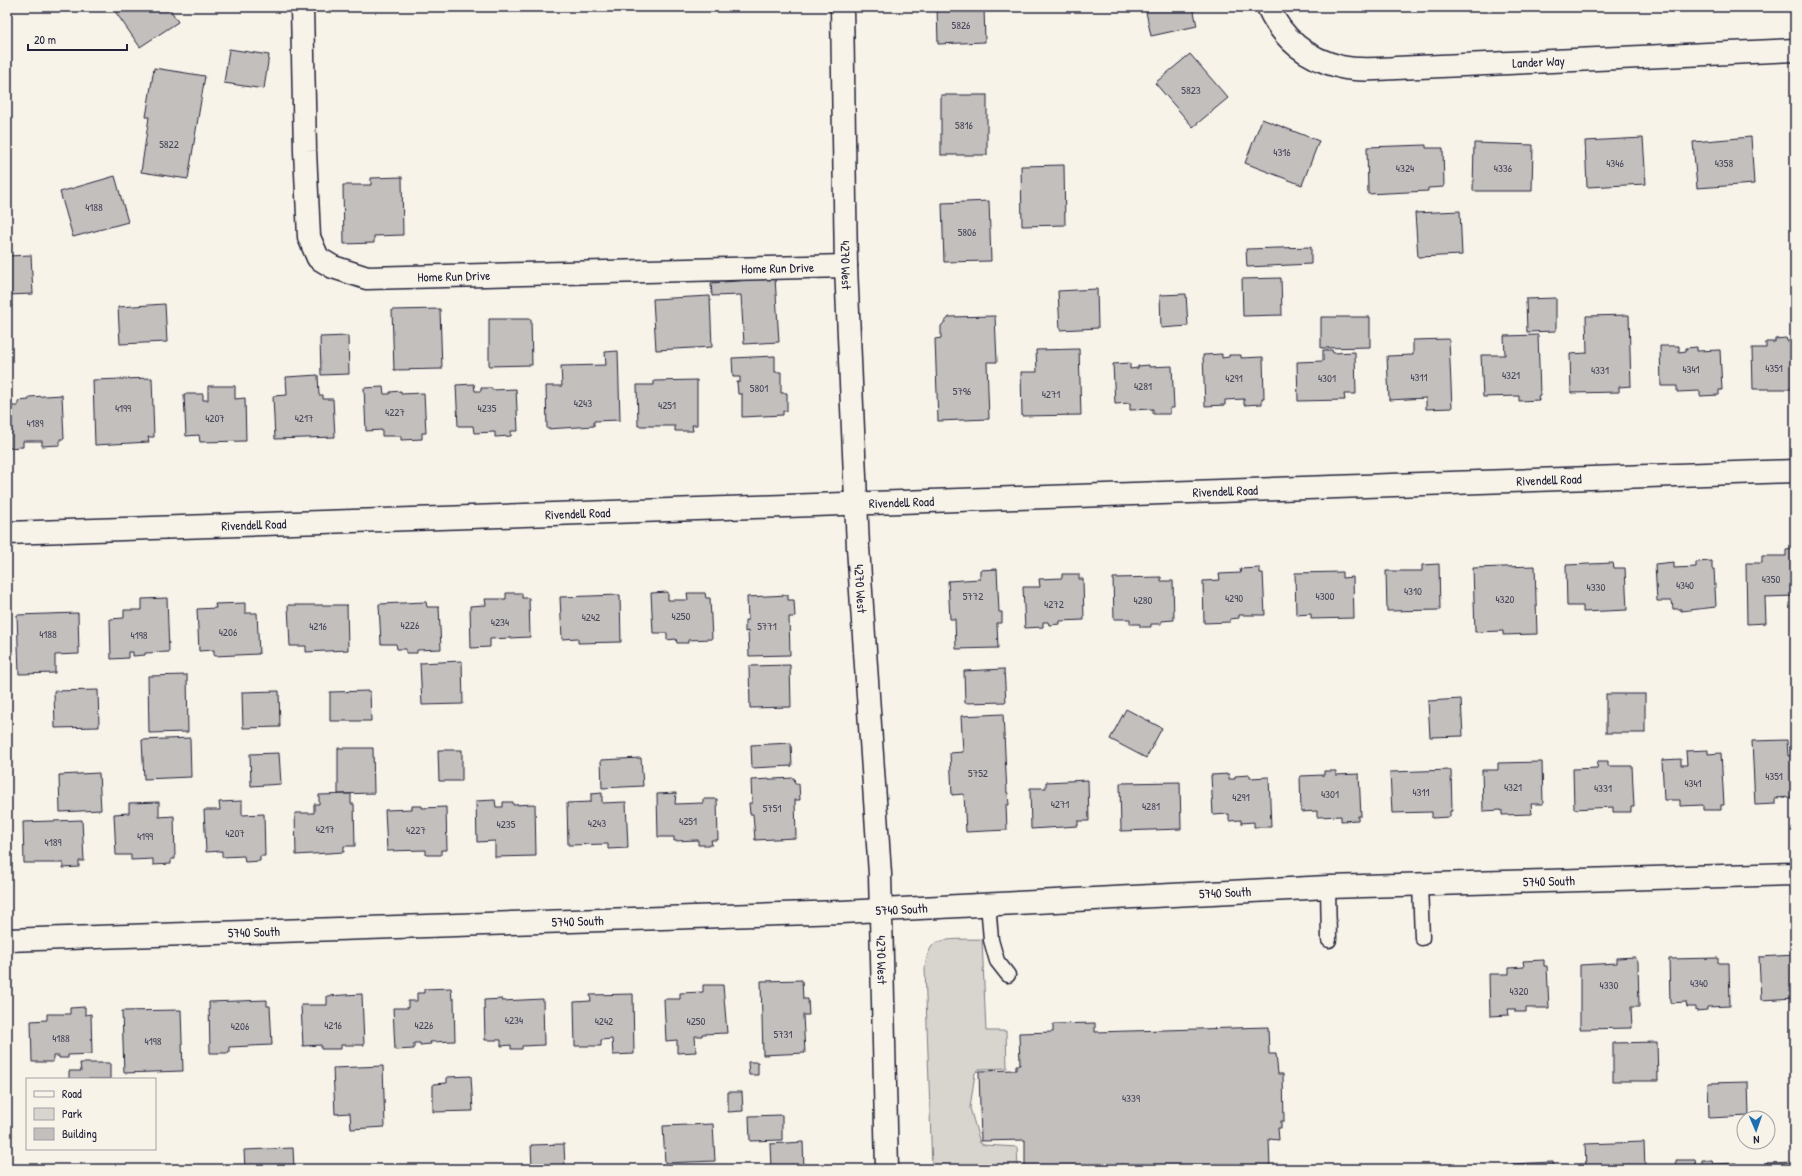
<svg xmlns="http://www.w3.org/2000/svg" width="1802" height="1176" font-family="'Patrick Hand',sans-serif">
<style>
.green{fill:#d8d5cf;stroke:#7d7c85}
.building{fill:#c2bfbd;stroke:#22223b}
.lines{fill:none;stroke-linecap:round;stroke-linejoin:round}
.service-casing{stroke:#22223b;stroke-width:17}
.minor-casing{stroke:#22223b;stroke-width:25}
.service{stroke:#f7f3e8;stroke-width:14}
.minor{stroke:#f7f3e8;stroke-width:22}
.labels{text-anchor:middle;stroke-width:3.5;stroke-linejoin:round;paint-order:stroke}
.number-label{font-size:11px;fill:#4a495c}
.street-label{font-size:13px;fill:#22223b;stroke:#f7f3e8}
</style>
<rect width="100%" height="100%" fill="#f7f3e8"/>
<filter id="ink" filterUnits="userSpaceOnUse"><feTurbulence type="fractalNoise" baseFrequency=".025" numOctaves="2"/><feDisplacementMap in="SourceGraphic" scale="8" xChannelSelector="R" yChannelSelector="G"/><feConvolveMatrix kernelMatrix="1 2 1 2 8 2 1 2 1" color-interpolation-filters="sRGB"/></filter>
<g filter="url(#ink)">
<path class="green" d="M982,939L986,1031H1006L1007,1068L979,1069L975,1073L970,1108L980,1143L984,1145L1017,1147L1018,1169H932L925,968C926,960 928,951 933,945C941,937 971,940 982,939Z"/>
<g class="building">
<path d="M112,7H173L170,9L178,22L140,47Z"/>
<path d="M937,7H984L985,42L938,44Z"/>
<path d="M1145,7H1193L1197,26L1151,36Z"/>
<path d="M229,49L269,55L264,89L224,83Z"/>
<path d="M1190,54L1228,98L1193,127L1155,83Z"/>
<path d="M154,68L205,76L188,179L141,172L149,117H146Z"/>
<rect x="941" y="95" width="46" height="60"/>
<path d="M1262,119L1319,141L1302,185L1245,163Z"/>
<path d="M1751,137L1754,184L1697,188L1693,142Z"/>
<path d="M1643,138L1646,184L1587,187L1585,141Z"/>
<path d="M1474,143L1533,145L1532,191H1473Z"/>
<path d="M1426,145V148H1443L1444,187L1428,188V191L1368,194L1367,147Z"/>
<path d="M1064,165L1065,225L1022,226L1021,166Z"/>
<path d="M115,176L128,222L73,237L60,192Z"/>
<path d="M402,177L403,235L374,236V243L344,244L343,185H371V178Z"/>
<path d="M989,201L991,261L944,262L942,203Z"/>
<path d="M1460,211L1462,255L1418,257L1415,213Z"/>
<path d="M1311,247V264L1247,267L1246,249Z"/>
<path d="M31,255L33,294L7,295V256Z"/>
<path d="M775,278L779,342L744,344L741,295L712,296L711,283Z"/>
<path d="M1281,278L1282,315L1243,316L1242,279Z"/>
<path d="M1097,289L1098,328L1060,330L1058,291Z"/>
<path d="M1186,294L1188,326L1161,328L1160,295Z"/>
<path d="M710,296L712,347L656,350L653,299Z"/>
<path d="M1556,298V331L1527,332L1526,299Z"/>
<path d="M165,304L167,342L120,344L118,307Z"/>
<path d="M440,309L442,369L394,370L392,310Z"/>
<path d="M1629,315L1631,386L1619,387V392L1571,393L1570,354L1587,353L1586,316Z"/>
<path d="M995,316L997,362H987L989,419L938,421L935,339L941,338V326L949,317Z"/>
<path d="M1321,317H1370V347L1321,348Z"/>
<path d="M489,319H531L532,365L489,366Z"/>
<path d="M1538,335L1540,395L1538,396L1539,400L1519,401V396L1483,397L1481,355H1505L1504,336Z"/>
<path d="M348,336L349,374L321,375L320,337Z"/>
<path d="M1786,338L1787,341H1795V389H1753L1752,348H1766V342H1775V339Z"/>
<path d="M1449,339L1452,408L1426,409V398L1389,400L1387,356L1413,355V340Z"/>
<path d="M1660,346H1679V352L1686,351V348L1697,347V351L1720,350L1722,390H1719V395L1700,396V391L1677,392V386H1661Z"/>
<path d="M1079,349L1081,415L1022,416L1021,372H1037L1036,350Z"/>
<path d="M1323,350H1332L1333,353L1355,352L1356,394H1344L1345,400L1298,401L1297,362L1323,361Z"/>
<path d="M618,351L620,420L594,421V426L547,429L546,386H562L561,366L606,365L605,352Z"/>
<path d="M1222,354V358L1229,357V355H1241V358L1263,357L1264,398H1262V404L1244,405V399L1225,400V405L1205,406L1203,355Z"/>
<path d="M775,356V372H781V393H787V411H783V415L742,417V394H738L737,382H740V377H733L732,358Z"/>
<path d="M1130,363V369L1138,368V366L1149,365V367L1172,366L1174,408H1170V414H1153V409L1130,410V403L1115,404L1113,364Z"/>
<path d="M318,375L319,395H323V399H333L335,437L275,439L273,396L287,395L286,377Z"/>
<path d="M152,378L154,437H148L149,442L95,445L93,380Z"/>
<path d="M697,380V425H692L693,431H675V426H638L637,385H654V381Z"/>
<path d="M474,384L475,391H481V388H492V390L516,389L518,431H511V436L495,437V432L474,433L473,426H458L456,385Z"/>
<path d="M208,386H235V399L245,398L246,441L200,442L199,435L186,436L184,394H203V400H208Z"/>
<path d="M383,387L384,394H390V392L401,391V394L424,393L426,433H422V439L401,440V436H382V430L366,431L364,388Z"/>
<path d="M62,395L64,439H60V445L42,446V441H23V447L7,448V406H18V401L29,400V397Z"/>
<path d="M1795,549V596L1765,597L1766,623L1747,624L1746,563H1762V556H1786V550Z"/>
<path d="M1712,561V569H1714L1716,607L1681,611V609H1673L1672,601H1657L1655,564L1674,562V568L1696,567V562Z"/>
<path d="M1613,563L1614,568H1625L1627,610L1583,612V606H1567L1566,565Z"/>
<path d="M1439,564L1440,610L1387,611L1386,571H1422V565Z"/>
<path d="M1535,566L1537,634L1503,635V631L1475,632L1473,568Z"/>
<path d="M1260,568V573H1263L1265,615H1239V618L1230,619V622L1204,623L1203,581L1220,580L1219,574L1241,573L1240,569Z"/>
<path d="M997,569L999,612H1002V623H997L998,648L956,649L955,619H950L948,581L980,579V570Z"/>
<path d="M1342,572V578L1353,577L1354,618L1311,619V614L1296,615L1295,573Z"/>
<path d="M1062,574H1079V579H1083L1084,620L1060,621V624L1049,625L1048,622H1043V627L1025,628L1023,587H1040L1039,579L1062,578Z"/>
<path d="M1161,577V581H1173L1174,620L1161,621V624H1151V627H1140V624H1130V619H1114L1113,578Z"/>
<path d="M668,592V600H688L687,593H705L706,598H710L712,639L688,640V643H677L676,639L667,640V633H653L651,593Z"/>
<path d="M506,593H522V598H529L530,637L490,639V647L471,648L470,606L486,605L485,599H506Z"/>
<path d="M620,595L621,642L578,643V638L562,639L560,597Z"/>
<path d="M788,595V600H794L795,617H789L790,655L749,656L748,631L745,632V620H748L747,597Z"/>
<path d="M167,598L169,652L145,653V655L133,656V652H128V658L111,659L110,619L124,618V610H142V599Z"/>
<path d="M426,602L427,607H439L441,649L417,650V653H406V649H397L396,644H381L379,604Z"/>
<path d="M245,603V613H257L259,654L214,656V650L199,651L197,609L216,608L215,604Z"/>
<path d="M288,605H347L348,650L306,652V646H290Z"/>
<path d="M78,613L79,654L55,655V673L19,674L17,615Z"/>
<path d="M462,661L463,704L422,705L420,663Z"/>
<path d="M790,665L791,707L750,708L749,666Z"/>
<path d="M1004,669L1006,702L965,703L964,671Z"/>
<path d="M187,675L188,732L149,733L148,676Z"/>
<path d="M98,690L99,727L55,728L54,691Z"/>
<path d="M279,691L280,727L243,728L242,692Z"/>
<path d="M370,691L371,721H330V692Z"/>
<rect x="1606" y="694" width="39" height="39"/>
<path d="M1461,699L1463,736L1430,737L1428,701Z"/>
<path d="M1126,709L1162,728L1146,758L1110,739Z"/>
<path d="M1003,714L1007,793H1008L1009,805H1006L1007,830L966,832L964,794L952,795L950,753L963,752L961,716Z"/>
<path d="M190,738L191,777L144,779L142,740Z"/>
<path d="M1787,740L1788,756L1795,755V803L1793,797L1775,798V804L1755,805L1752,741Z"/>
<path d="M791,743L792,766L752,768L751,745Z"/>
<rect x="7" y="744" width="1" height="45"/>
<path d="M338,748H373L374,793L338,794Z"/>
<path d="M438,750H462V781H439Z"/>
<path d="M1708,750V754L1721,753L1724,805H1721V810H1703V805L1680,806V800H1664L1662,760L1681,759V765H1687L1686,751Z"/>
<path d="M279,753L281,784L251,786L250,754Z"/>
<path d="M641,758L643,786L602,788L601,760Z"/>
<path d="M1598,761H1608V766H1632L1634,807H1631V812H1613V807L1574,809L1573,769L1597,768Z"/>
<path d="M1542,762L1543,804H1531L1532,814L1502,815V810L1483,811L1482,770H1498V763Z"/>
<path d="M1451,770L1452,811H1450V817L1432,818V812L1392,813L1390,772Z"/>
<path d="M1324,771H1336V775L1359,774L1361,816H1358V820L1341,821V816L1317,817V811L1301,812L1300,776L1324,775Z"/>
<path d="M99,773L101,810L60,812L59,775Z"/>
<path d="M1229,774V779H1235V776L1250,775V778L1269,777L1271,827H1254V822L1241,823V820L1229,821V814L1213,815L1211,775Z"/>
<path d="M794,778L795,784H799L800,800H795L796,838L755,840L753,814H750L749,803H752L751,780Z"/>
<path d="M1088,780L1089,821H1078V826L1031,829L1030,788H1046V782Z"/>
<path d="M1180,782L1181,829L1121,831L1120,783Z"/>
<path d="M602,793V803L626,802L628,848L608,849V844L568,845L567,803L591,802V794Z"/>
<path d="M676,793L675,804L703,803V799H717L718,840H711L712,845H698V840L674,841V837H658L657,794Z"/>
<path d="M351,794V804H354L355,846H344V852L296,855L295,813H314V804H319V795Z"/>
<path d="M495,800L496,807H503V802H513V805L535,804L536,856L495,857V841L477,842L476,801Z"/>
<path d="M242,801V815L264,814L265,856H260V861L245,862L244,856L222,857V851L206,852L204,810H220L219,802Z"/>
<path d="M159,802V817L174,816L175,859H171V864L153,865V859L131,860V855H116L114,814L129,813V803Z"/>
<path d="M412,806H422V808L446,807L447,850H441V855H426V850L387,851L385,810L412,809Z"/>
<path d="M82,820L84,861H79V867L63,868V863H24L23,822Z"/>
<path d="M1795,955V998L1761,1000L1759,957Z"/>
<path d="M1635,957L1638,962L1639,1007H1631L1632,1028L1580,1029V965L1617,963V958Z"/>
<path d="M1718,958V963H1729L1730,1006L1707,1007V1010L1696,1011V1007H1687L1686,1002L1670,1003L1669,959Z"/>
<path d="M1544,960V966H1547L1549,1008H1526V1012H1515V1009H1508L1509,1015L1490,1016L1489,974H1509V968L1524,967L1523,961Z"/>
<path d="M802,980L803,999H808L809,1015H803L805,1053L763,1055L761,981Z"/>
<path d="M703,985H723L727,1033L702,1034V1036H695L696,1052L677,1053V1040L666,1041L664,999H680V993L703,992Z"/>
<path d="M451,988L452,999H454L455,1041L430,1042L431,1044L420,1045V1043H414V1049L395,1050L393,1008H408V1001H417V993H424V989Z"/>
<path d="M362,994L364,1045H341V1049H321V1045L303,1046L301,1005H327V996Z"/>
<path d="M633,994L634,1054L613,1055L612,1039L601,1040V1046H575L574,1002L591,1001L590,995Z"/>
<path d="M502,999V1001L543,999L544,1045L522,1046V1049H511V1045L501,1046V1040H485L484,1000Z"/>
<path d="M267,1000V1006H270L272,1045L229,1047V1053H210L209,1002Z"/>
<path d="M85,1007V1015L91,1014L92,1054L68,1055V1058H59V1056H53V1062H32L31,1021L47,1020V1014H70V1008Z"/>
<path d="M181,1010L183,1071L124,1073L122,1011Z"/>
<path d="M1095,1023V1032L1268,1027L1269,1054H1276L1278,1074H1283L1284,1121H1281V1128H1278L1279,1140L1269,1139L1270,1169H1025V1140L981,1141L979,1071L1016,1070V1065H1020L1019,1033L1053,1032V1024Z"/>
<path d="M1657,1042L1658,1081H1613V1043Z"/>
<path d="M748,1062H758V1075H749Z"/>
<path d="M80,1063H110V1079H69V1071H81Z"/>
<path d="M383,1066L385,1127L351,1129L350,1113L335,1114L333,1068Z"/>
<path d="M471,1076L473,1111L433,1112V1084L447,1083V1077Z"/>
<path d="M1748,1082L1749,1116L1709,1118L1708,1083Z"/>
<path d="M728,1092H742L743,1111L728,1112Z"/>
<path d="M782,1115V1140L750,1141L749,1116Z"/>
<path d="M713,1124L715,1161L665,1163L663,1126Z"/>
<path d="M803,1142L804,1169H771L770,1144Z"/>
<path d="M1644,1142L1645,1169H1586L1585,1144Z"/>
<path d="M564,1144L565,1169H532L531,1145Z"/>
<path d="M293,1148L294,1169H245L244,1150Z"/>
<path d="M1676,1160H1695L1696,1166L1702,1165V1161H1712L1713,1164L1736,1163V1169H1677Z"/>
<path d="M1553,1162L1554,1169H1511V1164Z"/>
<path d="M1795,1162V1169H1767V1163Z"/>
</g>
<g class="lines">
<g class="service-casing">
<g id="service">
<path d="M1420,884L1422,938"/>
<path d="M1328,887L1329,940"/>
<path d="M988,903L991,940L997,961L1008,975"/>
</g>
</g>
<g class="minor-casing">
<g id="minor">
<path id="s1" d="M302,7L305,151L309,237L318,258L333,267L367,278L846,266"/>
<path id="s2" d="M842,7L846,266L858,547L880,874L887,1169"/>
<path id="s3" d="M1268,7C1283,40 1306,58 1341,67C1359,71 1379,69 1396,68L1795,50"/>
<path id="s4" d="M7,533L1795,471"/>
<path id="s5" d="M7,940L842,912L1328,887L1795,874"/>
</g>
</g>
<use href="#service" class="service"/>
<use href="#minor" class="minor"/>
</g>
</g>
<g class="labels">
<g class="number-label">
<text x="961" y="29">5826</text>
<text x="1191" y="94">5823</text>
<text x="964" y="129">5816</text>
<text x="169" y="148">5822</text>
<text x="1282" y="156">4316</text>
<text x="1615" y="167">4346</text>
<text x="1724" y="167">4358</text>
<text x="1405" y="172">4324</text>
<text x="1503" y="172">4336</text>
<text x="94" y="211">4188</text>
<text x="967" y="236">5806</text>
<text x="1774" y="372">4351</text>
<text x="1691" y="373">4341</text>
<text x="1600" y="374">4331</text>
<text x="1511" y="379">4321</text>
<text x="1419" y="381">4311</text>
<text x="1234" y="382">4291</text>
<text x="1327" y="382">4301</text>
<text x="1143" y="390">4281</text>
<text x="759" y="392">5801</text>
<text x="962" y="395">5796</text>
<text x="1051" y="398">4271</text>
<text x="583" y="407">4243</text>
<text x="667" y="409">4251</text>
<text x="123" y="412">4199</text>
<text x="487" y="412">4235</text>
<text x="395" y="416">4227</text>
<text x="215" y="422">4207</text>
<text x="304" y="422">4217</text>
<text x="35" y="427">4189</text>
<text x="1771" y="583">4350</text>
<text x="1685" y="589">4340</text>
<text x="1596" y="591">4330</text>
<text x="1413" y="595">4310</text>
<text x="973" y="600">5772</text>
<text x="1325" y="600">4300</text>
<text x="1234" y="602">4290</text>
<text x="1505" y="603">4320</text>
<text x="1143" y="604">4280</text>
<text x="1054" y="608">4272</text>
<text x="681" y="620">4250</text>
<text x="591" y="621">4242</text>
<text x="500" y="626">4234</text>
<text x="410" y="629">4226</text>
<text x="318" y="630">4216</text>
<text x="767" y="630">5771</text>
<text x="228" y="636">4206</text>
<text x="48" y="638">4188</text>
<text x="139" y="639">4198</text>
<text x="978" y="777">5752</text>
<text x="1774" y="780">4351</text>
<text x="1693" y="787">4341</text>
<text x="1513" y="791">4321</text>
<text x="1603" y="792">4331</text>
<text x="1421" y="796">4311</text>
<text x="1330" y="798">4301</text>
<text x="1241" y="801">4291</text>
<text x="1060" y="808">4271</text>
<text x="1151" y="810">4281</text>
<text x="772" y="812">5751</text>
<text x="688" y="825">4251</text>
<text x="597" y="827">4243</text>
<text x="506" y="828">4235</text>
<text x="325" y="833">4217</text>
<text x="416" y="834">4227</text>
<text x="235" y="837">4207</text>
<text x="145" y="840">4199</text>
<text x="53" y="846">4189</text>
<text x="1699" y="987">4340</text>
<text x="1609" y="989">4330</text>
<text x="1519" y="995">4320</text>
<text x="514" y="1024">4234</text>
<text x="604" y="1025">4242</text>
<text x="696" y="1025">4250</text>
<text x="333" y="1029">4216</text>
<text x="424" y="1029">4226</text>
<text x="240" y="1030">4206</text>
<text x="783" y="1038">5731</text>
<text x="61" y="1042">4188</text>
<text x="153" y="1045">4198</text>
<text x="1131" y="1102">4339</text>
</g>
<g class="street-label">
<text dy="5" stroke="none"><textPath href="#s3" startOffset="296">Lander Way</textPath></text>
<text dy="5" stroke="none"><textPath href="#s2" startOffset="258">4270 West</textPath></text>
<text dy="5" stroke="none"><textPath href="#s1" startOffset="717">Home Run Drive</textPath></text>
<text dy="5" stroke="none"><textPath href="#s1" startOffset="393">Home Run Drive</textPath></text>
<text dy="5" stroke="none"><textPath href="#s4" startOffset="1543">Rivendell Road</textPath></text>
<text dy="5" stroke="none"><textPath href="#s4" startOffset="1219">Rivendell Road</textPath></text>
<text dy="5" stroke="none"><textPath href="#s4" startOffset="895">Rivendell Road</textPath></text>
<text dy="5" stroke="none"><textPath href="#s4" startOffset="571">Rivendell Road</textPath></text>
<text dy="5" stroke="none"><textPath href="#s4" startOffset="247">Rivendell Road</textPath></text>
<text dy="5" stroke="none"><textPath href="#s2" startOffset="582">4270 West</textPath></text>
<text dy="5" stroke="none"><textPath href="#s5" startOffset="1543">5740 South</textPath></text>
<text dy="5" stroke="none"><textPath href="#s5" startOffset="1219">5740 South</textPath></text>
<text dy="5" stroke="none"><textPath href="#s5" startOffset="895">5740 South</textPath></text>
<text dy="5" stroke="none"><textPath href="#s5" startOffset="571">5740 South</textPath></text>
<text dy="5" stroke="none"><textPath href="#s5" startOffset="247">5740 South</textPath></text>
<text dy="5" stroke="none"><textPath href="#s2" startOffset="954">4270 West</textPath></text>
</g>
</g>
<rect width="1802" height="1176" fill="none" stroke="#f7f3e8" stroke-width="24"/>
<rect x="12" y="12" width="1778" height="1152" fill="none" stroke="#22223b" stroke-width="1.5" filter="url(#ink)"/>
<rect x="26" y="1078" width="130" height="72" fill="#f7f3e8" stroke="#a29fa3"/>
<rect x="34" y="1091" width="20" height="6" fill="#f7f3e8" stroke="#a29fa3"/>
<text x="62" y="1098" font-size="12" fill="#22223b">Road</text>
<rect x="34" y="1108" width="20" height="12" fill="#d8d5cf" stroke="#a29fa3"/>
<text x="62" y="1118" font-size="12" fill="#22223b">Park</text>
<rect x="34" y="1128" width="20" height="12" fill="#c2bfbd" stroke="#a29fa3"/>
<text x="62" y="1138" font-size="12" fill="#22223b">Building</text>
<g transform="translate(1756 1130) rotate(178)"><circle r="19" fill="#f7f3e8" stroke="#a29fa3"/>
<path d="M0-3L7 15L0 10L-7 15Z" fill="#1f6fb2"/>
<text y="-6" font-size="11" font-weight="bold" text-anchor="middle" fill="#22223b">N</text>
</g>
<path d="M28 44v6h99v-6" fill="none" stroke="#22223b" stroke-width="2"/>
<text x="34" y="44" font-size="12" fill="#22223b" stroke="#f7f3e8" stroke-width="3" paint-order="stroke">20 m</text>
</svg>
